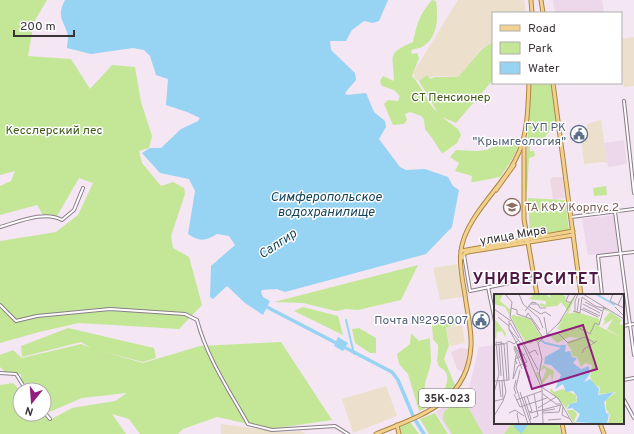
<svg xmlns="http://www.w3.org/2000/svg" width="634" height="434" font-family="Overpass,sans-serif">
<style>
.commercial{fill:#edd7e3}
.industrial{fill:#ece0cc}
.built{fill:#ecd7eb}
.green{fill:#c3e796}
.water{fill:#97d3f3}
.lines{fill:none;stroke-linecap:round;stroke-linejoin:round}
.canal{stroke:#97d3f3;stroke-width:2}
.river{stroke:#97d3f3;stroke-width:3.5}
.minor-casing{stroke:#8a7d89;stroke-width:4}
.major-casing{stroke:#ac8641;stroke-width:5}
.minor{stroke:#fff;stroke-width:2}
.major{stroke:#f2d18f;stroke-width:3}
.labels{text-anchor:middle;stroke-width:3;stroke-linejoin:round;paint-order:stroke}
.shield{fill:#fff;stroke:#757174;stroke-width:1}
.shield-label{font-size:11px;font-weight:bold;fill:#3a3439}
.park-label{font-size:12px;fill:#405919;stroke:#fff}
.service-label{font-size:12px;fill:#4e5e75;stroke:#fff;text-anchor:end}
.education-label{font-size:12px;fill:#785e54;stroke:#fff;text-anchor:start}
.street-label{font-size:12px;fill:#3a3439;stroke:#fff}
.water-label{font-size:13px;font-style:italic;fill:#14445a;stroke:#fff}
.district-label{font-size:16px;font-weight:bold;letter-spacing:1px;fill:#4f1844;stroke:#fff}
.inset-river{fill:none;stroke:#97d3f3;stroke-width:2}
.inset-road{fill:none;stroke:#aa9fa9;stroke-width:1}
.view{fill:#911e7d;fill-opacity:0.15;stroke:#911e7d;stroke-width:2}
.inset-edge{fill:none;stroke:#3a3439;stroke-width:2}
</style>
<rect width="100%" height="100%" fill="#f5e6f4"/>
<g class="commercial">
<path d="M553,177H563L565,198L553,199L550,179Z"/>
<path d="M460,348L469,349L463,372L457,369L451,352Z"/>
</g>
<g class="industrial">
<path d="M458,0H524L526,13H493V42L481,49L458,77L435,76L430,78L427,75L419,81L415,78L413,73Z"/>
<path d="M634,37V86L624,87L621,67V39Z"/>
<path d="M601,120L607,163L603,162L584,164L580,129L587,128V124Z"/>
<path d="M457,264L463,297L440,300L433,268Z"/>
<path d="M462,325L465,343L450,346L446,328Z"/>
<path d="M386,386L397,416L353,433L342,399Z"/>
<path d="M221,424L282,432L301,431L305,434H221Z"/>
</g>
<g class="built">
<path d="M553,0H602L604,13H555Z"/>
<path d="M624,140L627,164L608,167L604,143Z"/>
<path d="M614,215L619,253L588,255L582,219Z"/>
<path d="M495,345V423H512L504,434H450L436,412L469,388L479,347Z"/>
</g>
<g class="green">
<path d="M0,0H47L34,22L28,56L71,59L90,89L112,65L135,67L141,102L152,136L149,148L139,151L142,163L161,186L173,182L184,188L185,194L171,236L173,248L189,257L202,305L179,329L79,323L39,332L0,343V241L56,232L78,215L93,183L79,178L57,216L43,215L37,205L0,215V186L11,181L15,171L0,175Z"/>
<path d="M432,0L436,1C438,17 439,37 422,47C419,49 414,48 411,51L412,54L417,53L419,58L412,76C423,87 426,102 438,113L419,81L427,75L430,79L435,77H458L482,49L493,42V80L456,123L442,117L458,129L461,135L457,143L443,153L441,152L432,138L425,129L424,119L421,116L410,112L405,114L407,120L404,124L393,125L384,104L388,100L398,101L400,96L394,90L382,86L380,81L383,76L394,81C394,55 385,54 413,42C417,24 419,15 432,0Z"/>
<path d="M530,83H551L556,123L544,138L530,139V151H534L535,156L529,158L527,191H525Z"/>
<path d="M513,137L519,138L520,141C516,155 508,166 500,177L474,182H471L472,176L455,171L459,163L450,157L456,150L475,151L487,150Z"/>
<path d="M606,186L607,195L594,196L593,188Z"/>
<path d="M528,198L565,200L569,230L530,237Z"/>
<path d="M418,265L401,300L358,310L346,309L336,311L303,303L274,302Z"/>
<path d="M303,307L338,316L343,335L294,311Z"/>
<path d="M457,318L455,325L446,328L449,345L444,359L455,385L444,396L443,393C446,386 450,378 445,371C442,368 439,368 438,364C436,358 439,352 438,345L433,339L432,324Z"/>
<path d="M68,328L154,348L156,358L143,362L101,351L143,363L200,346L281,342L332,420L271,429L217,417L183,429L178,434H140L129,419L112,414L126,434H0V385L13,383L20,390V414H44L50,420L72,408L115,401L127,393L82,398L49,412L44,407V390H27L21,384V374H7L0,367V355L13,350L22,358L81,344L91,348L81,342L22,357L21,346Z"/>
<path d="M359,328L376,338V353H370L355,343L352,329Z"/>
<path d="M411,333L419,341L430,338C430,346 431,354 431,361C430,374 421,383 427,396L437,398L435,404L419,411L408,374L399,364L397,354L410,344Z"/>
<path d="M463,398L483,434H452L443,419L444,412L460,399Z"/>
<path d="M435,413L448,434H429L420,419Z"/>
<path d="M410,422L419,434H401L400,426Z"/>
<path d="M512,423H559L561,434H504Z"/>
</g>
<g class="water">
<path d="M65,0H388L379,21L373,23L364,21L352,30L346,41H330L331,50L355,73L356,80L345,93L347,95L366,93L374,112L385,121L386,127L379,139L400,167L406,170L425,169L448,177L453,186L459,190L452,227L426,254L285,292L277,289L262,290L261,292L263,297L270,301L263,315L245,303L227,286L213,299L210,297L211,266L235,245L229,236L217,234C205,241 200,242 188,234L195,191L189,179L160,173L142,153L150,148H161L181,129L198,121L200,118L187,112L166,105L168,79L156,75L150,56L144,50L133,48L91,54L67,48C67,43 69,37 67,32C62,18 57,15 65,0Z"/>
<path d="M338,337L348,343L343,351L334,346Z"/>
<path d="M516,423H529L521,434L514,427Z"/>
</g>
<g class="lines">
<path class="canal" d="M346,320L354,354"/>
<path class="river" d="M263,305L392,372L398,380L414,418L424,434"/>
<g class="minor-casing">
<g id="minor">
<path d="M624,101L634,193"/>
<path d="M615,212L634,355"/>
<path d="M571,217L634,209"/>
<path d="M0,227C18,222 45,210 62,220L74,210L83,188"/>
<path d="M464,255L470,291L534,278"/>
<path d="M488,287L495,321"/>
<path d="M602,295L598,256L634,252"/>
<path d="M0,305L16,321L37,316L110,309L185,314L197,320C207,358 229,390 248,424L272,430L335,426L348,434"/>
<path d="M623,326L634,324"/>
<path d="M0,373L16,374L26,390"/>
<path d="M623,380L634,378"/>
<path d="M623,398L634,418"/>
<path d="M44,412L50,419"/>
</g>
</g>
<g class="major-casing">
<g id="major">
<path d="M531,0L532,13"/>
<path d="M541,0L543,13"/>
<path d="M553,83L581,295"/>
<path d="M524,140V219L537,295"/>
<path d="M496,190L514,165"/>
<path d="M461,251L573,231"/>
<path d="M461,259L465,253L468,252L573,235"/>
<path d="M562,423L564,434"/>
<path d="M600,423L604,434"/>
<path d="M397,425L399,434"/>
<path d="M376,434C419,416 468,403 471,346C472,329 467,312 465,295C462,276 457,257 464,238C476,206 506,183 519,152C528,131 528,105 529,83"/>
</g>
</g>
<use href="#minor" class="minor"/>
<use href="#major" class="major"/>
</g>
<defs>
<g id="civic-ring" transform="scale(0.9)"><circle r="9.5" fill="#fff" stroke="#5c6f8a" stroke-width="1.5"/><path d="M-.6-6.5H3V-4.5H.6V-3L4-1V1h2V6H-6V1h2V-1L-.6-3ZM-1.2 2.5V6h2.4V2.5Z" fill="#5c6f8a"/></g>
<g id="university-ring" transform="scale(0.9)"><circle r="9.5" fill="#fff" stroke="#8d6e63" stroke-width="1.5"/><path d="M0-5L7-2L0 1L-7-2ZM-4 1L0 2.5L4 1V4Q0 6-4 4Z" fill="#8d6e63"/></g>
</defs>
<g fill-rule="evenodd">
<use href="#civic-ring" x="579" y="134"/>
<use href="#university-ring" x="512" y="207"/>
<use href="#civic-ring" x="481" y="320"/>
</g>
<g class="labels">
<rect class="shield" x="419" y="389" width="56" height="18" rx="3"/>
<g class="shield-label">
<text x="447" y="402">35К-023</text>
</g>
<g class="park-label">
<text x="451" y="101">СТ Пенсионер</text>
<text x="54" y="134">Кесслерский лес</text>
</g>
<g class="service-label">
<text x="566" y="131">ГУП РК<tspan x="566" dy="14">"Крымгеология"</tspan></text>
<text x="468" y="324">Почта №295007</text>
</g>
<g class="education-label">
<text x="525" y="211">ТА КФУ Корпус 2</text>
</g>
<g class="street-label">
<text transform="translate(513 235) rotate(-10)" y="4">улица Мира</text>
</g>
<g class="water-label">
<text x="326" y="201">Симферопольское<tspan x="326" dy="15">водохранилище</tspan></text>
<text transform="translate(277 243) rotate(-34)" y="5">Салгир</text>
</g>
<g class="district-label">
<text x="536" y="284">УНИВЕРСИТЕТ</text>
</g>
</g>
<g transform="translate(494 294)">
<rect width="130" height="130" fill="#f5e6f4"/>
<path d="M1,0H9L6,7L17,16L16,22L11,13L0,10ZM40,0H51L57,4L55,0H67L72,3L73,1L71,6L74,10L82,0L74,20L83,18L105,25V32L128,44L113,35L119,25L108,32L111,28L110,25L116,18L109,15L110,13L128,26L125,30L130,31V26V130H114L116,121L112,115V106L122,98L105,100L106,94L99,89L96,83L98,71L91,69L87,73L83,63L78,62L77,55L73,50L74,47L85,44L75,43L63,49L56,42L71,37L63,35L69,26L61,35L73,18L72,14L67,8L63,12L50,13L45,11L47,9L52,11V7L35,5ZM19,21L36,25L48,44L44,42L47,45L43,49L39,44L38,50L32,49L20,29L17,22ZM0,24L12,39L11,43L8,37L3,38L2,45L0,43ZM49,71L60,77L58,89L57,80L48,90L42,80L43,76L47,88L52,77L51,74L46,77ZM57,94L60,98L69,95L82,101L83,107L74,111L72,116H80L83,120L80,128L87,130H80L71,113L56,97Z" fill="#c3e796"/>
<path d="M66,51H72L71,58L76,57L78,63L83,64L79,69L87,75L95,72L96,80L90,88L96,85L105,95L104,101L120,98L110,108L112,119L115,120L113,130L82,128L86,120L78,114L73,115L76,110L83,108V102L79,97L72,98L69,90L61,95L67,81L57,71L50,70L51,63L67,54Z" fill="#97d3f3"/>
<path class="inset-river" d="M102,0L121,11M47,46L51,49L68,53"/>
<path class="inset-road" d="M11,0L18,8L16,23M25,0L29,10L45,24L49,34M75,0L72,7L77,9M89,0L130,25M119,0L116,7L130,14M88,3L101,12L113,15M91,8L108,17M37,10H44L46,14H52M89,10L106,19M124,11L129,0M34,12L47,20L51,18L57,22M121,13L130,22M17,14L23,16V20L37,25L49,44M89,14L106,22M0,15L17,27M87,15L104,23M31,17L38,8L42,9M79,17L86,19L88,3M81,17V7L84,0M83,18L85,4M4,23L15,32M16,23L44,76M32,23L34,19L46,36M50,23L53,40M15,27V35L30,53L48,95L49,130M16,29L25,44M85,34L96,40L101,29L105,31L110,13M15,35L33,68L24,72L19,85L22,61M52,41L64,39L74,49L91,43L101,49M7,47L10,87M0,51L10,50L13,86M5,51L7,82M20,52L36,84M21,52L33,73M20,54L28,75M35,59L41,56L44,61M88,59L90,55L103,47M23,70L21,65L31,60M26,76L22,93L34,130M45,79L49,94L64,104L79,130M45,80L48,65L44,49L65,29L82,0M0,87L15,86L13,49M5,87L7,103M26,98L37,130M0,99L5,80L2,48L11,50L15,47L20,50L25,46M20,100L26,113L53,104M22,100L20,94L22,86M49,100L62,110H66M33,102L38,117L35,118M30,103L37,125L35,126M22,106L48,97M1,107L9,105L8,86M69,113L68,121L76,125M44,114L62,103M49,117L61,115M15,119L21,116L30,122M36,119L67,111M48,119L65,118L67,110M0,122L9,107L12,98L10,87M39,124L44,122L40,100M54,126L67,125M25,130L23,120L25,118"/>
<path class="view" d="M89,31L103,75L38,95L24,51Z"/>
<rect width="130" height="130" class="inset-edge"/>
</g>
<rect x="492" y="12" width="130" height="72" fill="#ffffff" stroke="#b0aeb0"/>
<rect x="500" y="25" width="20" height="6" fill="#f2d18f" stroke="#b0aeb0"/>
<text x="528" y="32" font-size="12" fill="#3a3439">Road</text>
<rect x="500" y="42" width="20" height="12" fill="#c3e796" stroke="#b0aeb0"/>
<text x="528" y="52" font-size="12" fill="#3a3439">Park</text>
<rect x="500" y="62" width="20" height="12" fill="#97d3f3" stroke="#b0aeb0"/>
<text x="528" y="72" font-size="12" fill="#3a3439">Water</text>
<g transform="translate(32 402) rotate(197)"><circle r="19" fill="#ffffff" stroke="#b0aeb0"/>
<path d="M0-3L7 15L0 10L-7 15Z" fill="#911e7d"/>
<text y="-6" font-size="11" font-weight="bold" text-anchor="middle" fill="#3a3439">N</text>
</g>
<path d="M14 30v6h60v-6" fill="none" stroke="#3a3439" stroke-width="2"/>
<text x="20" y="30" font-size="12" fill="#3a3439" stroke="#ffffff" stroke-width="3" paint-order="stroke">200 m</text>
</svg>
